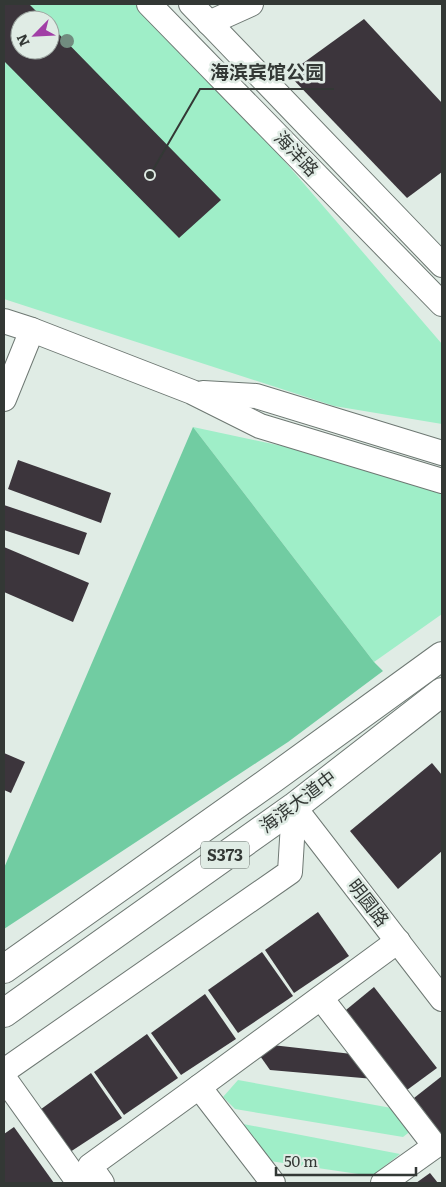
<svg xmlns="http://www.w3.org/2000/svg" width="446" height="1187" font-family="Literata,'Noto Sans SC',serif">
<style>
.green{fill:#9feec8;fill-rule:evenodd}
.forest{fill:#71cca2}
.building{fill:#3c353c}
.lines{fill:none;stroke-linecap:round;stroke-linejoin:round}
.minor-casing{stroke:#6e7873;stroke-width:26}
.major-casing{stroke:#6e7873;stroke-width:30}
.minor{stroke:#fff;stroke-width:24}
.major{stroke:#fff;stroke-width:28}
.tree{fill:#718c7f}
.labels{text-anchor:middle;stroke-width:5;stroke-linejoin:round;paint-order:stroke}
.shield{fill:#e0ece5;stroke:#676e6a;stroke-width:1}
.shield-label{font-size:16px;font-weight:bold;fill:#333835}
.street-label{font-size:18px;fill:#333835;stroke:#e0ece5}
.leader{fill:none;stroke:#333835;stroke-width:2}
.callout-dot{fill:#333835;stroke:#e0ece5;stroke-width:2}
.callout-label{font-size:19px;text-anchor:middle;font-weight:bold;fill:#333835;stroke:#e0ece5;stroke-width:5;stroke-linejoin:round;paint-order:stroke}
</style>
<rect width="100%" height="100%" fill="#e0ece5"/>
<g class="green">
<path d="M4,4H149L442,344V424L334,406L4,299ZM20,20H50V50H20Z"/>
<path d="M193,427L442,480V614L374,662Z"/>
<path d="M238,1080L397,1109L412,1130L403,1137L235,1109L223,1097Z"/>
<path d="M238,1123L400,1154L372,1176L263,1160Z"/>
</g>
<path class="forest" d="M193,427L374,662L383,671L288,742L4,929V868Z"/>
<g class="building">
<path d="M4,4H29L45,20H20V50H50V25L221,200L179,238L4,61Z"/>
<path d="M364,19L442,103V172L407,198L288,74Z"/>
<path d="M18,460L111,493L101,523L8,489Z"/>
<path d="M4,505L87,533L79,555L4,530Z"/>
<path d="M4,547L89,583L73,622L4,592Z"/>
<path d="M4,753L25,762L11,793L4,790Z"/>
<path d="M432,763L442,775V851L398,889L350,831Z"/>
<path d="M318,912L349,956L294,993L265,950Z"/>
<path d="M262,952L293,996L238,1033L208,990Z"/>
<path d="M374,987L437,1068L407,1090L346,1010Z"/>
<path d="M205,994L236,1039L181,1075L151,1033Z"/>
<path d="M147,1034L178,1078L124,1115L94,1072Z"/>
<path d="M272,1045L352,1054L374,1079L270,1070L258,1053Z"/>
<path d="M91,1073L122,1118L67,1154L37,1112Z"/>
<path d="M442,1076V1135L414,1098Z"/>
<path d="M14,1127L54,1183H4V1134Z"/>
<path d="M430,1173L438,1183H416Z"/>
</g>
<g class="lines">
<g class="minor-casing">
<g id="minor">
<path d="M149,4L442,304"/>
<path d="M191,4L442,265"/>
<path d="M209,23L251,4"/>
<path d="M4,321L32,330L192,392L260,426L442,481"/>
<path d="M203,393L256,396L442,453"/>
<path d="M4,399L32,330"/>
<path d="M294,807L442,999"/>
<path d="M321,998L435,1146L383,1183"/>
<path d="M4,1071L290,872L294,807"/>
<path d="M4,1078L79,1183"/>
<path d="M102,1183L90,1166L199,1087"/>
<path d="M273,1183L199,1087L398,941"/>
</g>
</g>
<g class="major-casing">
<g id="major">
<path d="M4,969L271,780L442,656"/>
<path d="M4,1013L294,807L442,692"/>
</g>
</g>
<use href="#minor" class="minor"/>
<use href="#major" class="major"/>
</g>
<circle class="tree" cx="67" cy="41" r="7"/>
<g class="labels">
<rect class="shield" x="201" y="841.5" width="48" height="27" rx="4"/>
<g class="shield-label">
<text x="225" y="861">S373</text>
</g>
<g class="street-label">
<text transform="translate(296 154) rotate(46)" y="6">海洋路</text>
<text transform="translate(298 802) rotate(-37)" y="6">海滨大道中</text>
<text transform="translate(368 903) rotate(52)" y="6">明圆路</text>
</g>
</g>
<path class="leader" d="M150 175L200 89H334"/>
<circle class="callout-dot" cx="150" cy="175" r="5"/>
<g class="callout-label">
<text x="267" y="79">海滨宾馆公园</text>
</g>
<rect width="446" height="1187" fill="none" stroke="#333835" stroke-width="10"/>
<g transform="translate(35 35) rotate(246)"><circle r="24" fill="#e0ece5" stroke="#9ba49f"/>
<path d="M0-4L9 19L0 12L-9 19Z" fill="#a13fa6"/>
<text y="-8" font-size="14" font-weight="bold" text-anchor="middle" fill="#333835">N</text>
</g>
<path d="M276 1167v8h140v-8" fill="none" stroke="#333835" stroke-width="2.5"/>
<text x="284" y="1167" font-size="15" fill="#333835" stroke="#e0ece5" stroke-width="4" paint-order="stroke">50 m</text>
</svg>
